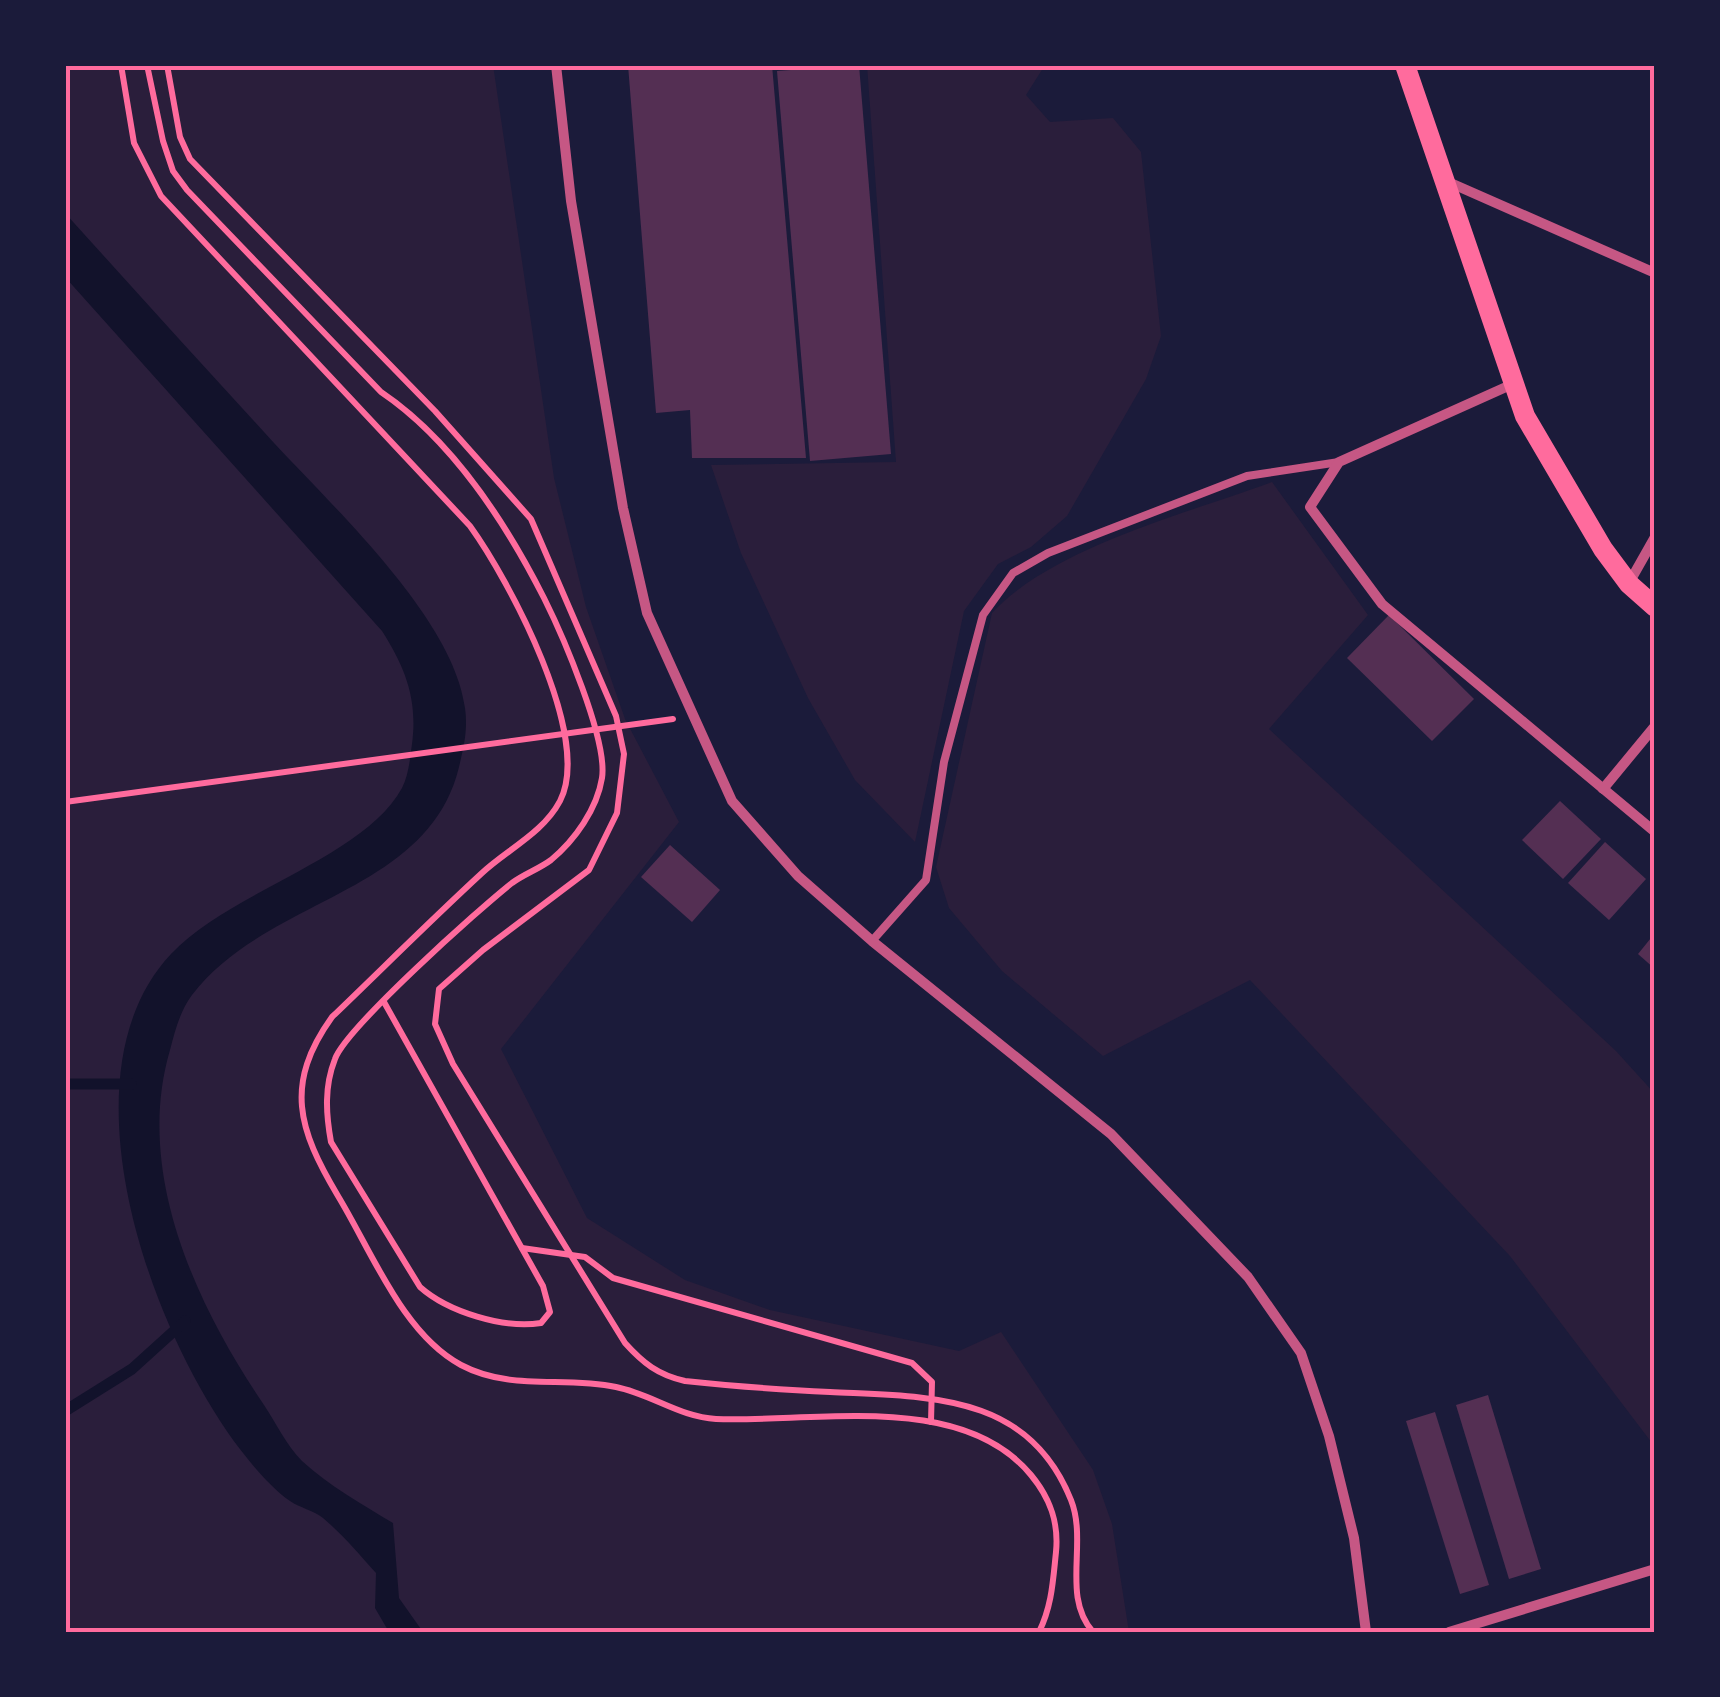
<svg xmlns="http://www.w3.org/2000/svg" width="1720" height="1697" font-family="Manrope,sans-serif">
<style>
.green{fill:#2a1e3b}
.water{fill:#12122b}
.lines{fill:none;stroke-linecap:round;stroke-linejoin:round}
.stream{stroke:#12122b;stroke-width:11}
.building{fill:#542f53}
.path{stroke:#ff6b9d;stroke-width:6}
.service{stroke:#c65784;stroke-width:8}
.minor{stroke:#c65784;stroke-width:10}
.secondary{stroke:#ff6b9d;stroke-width:20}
.neatline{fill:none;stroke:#ff6b9d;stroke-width:4}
</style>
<rect width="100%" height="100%" fill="#1b1b3a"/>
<g class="green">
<path d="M65,65H493L554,478L586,607L625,719L679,822L501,1049L587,1218L685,1280L770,1310L959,1351L1001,1332L1093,1470L1112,1524L1129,1632H65Z"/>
<path d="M867,65H1045L1026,95L1050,122L1113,118L1141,152L1161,336L1146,379L1067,516L1031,547L998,564L964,611L915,842L855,780L808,698L741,553L711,465L896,462Z"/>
<path d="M1272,482L1368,615L1269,729L1616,1051L1655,1094V1447L1510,1256L1250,980L1103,1056L1002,971L949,908L936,867L992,613C1053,547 1186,514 1272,482Z"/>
</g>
<path class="water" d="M65,213C131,286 197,359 264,432C326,501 453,615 465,708C468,729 464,746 459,767C428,895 266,897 192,995C180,1011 175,1031 170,1050C134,1172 196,1305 264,1405C276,1423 287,1446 302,1461C328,1485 363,1505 393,1523L399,1598L423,1632H389L375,1608L376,1573C359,1554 342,1534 323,1518C313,1510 300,1508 290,1501C275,1491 258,1472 247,1458C155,1345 55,1077 171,954C230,891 364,858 402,788C409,774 410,758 412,744C418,699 405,667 382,631L65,277Z"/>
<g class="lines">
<g class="stream">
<path d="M65,1084H131"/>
<path d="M65,1411L132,1369L185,1321"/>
</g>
</g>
<g class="building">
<path d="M628,65H772L806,458H692L690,410L656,413Z"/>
<path d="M859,65L891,454L810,461L777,71Z"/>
<path d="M1389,615L1474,699L1432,741L1347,658Z"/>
<path d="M1560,801L1601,839L1563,879L1522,840Z"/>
<path d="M1605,842L1646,879L1609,920L1568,883Z"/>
<path d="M670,845L720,890L692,922L641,877Z"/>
<path d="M1655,933V969L1638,954Z"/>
<path d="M1488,1395L1541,1569L1509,1579L1456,1405Z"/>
<path d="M1435,1412L1489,1585L1460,1594L1406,1421Z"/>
</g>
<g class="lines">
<g class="path">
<path d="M121,65L134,143L161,196L470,526C509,580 593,737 560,801C543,833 508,849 482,873C431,920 382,969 332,1017C284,1084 298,1129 338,1196C372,1252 403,1334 461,1365C510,1391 563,1376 616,1387C651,1394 680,1417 716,1419C813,1423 961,1390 1031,1475C1050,1498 1059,1522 1056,1552C1053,1580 1052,1606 1039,1632"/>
<path d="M147,65L163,141L173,171L187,190L381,392C451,439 506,523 544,598C562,634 608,740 602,778C597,809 575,840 551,860C539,869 524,874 512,883C479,909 346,1028 335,1059C324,1087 326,1114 331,1142L420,1287C448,1312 504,1329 541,1323L550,1312L543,1286L384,1002"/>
<path d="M167,65L180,137L190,159L435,411L531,519L616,716L624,754L617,813L589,870L483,950L439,989L435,1024L453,1064L625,1343C643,1363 658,1375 685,1381C733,1386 782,1390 830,1392C927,1397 1028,1392 1071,1500C1088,1543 1061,1596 1093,1632"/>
<path d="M65,802L673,719"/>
<path d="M522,1248L585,1257L613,1278L912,1363L932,1382L931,1422"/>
</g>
<path class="service" d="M872,941L926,880L944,762L983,615L1013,573L1048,553L1247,476L1339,462"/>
<g class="minor">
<path d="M556,65L571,201L623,508L647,613L732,801L798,876L872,941L1111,1134L1248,1277L1301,1353L1329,1436L1354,1538L1366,1632"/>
<path d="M1446,181L1655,273"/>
<path d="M1515,383L1339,462L1310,507L1382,604L1655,832"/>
<path d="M1629,583L1655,537"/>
<path d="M1603,789L1655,726"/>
<path d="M1449,1632L1655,1569"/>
</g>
<path class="secondary" d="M1405,65L1525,416L1603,549L1629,584L1655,607"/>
</g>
<rect width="1720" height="1697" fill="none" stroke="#1b1b3a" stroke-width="135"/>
<rect x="68" y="68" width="1584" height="1562" class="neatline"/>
</svg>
